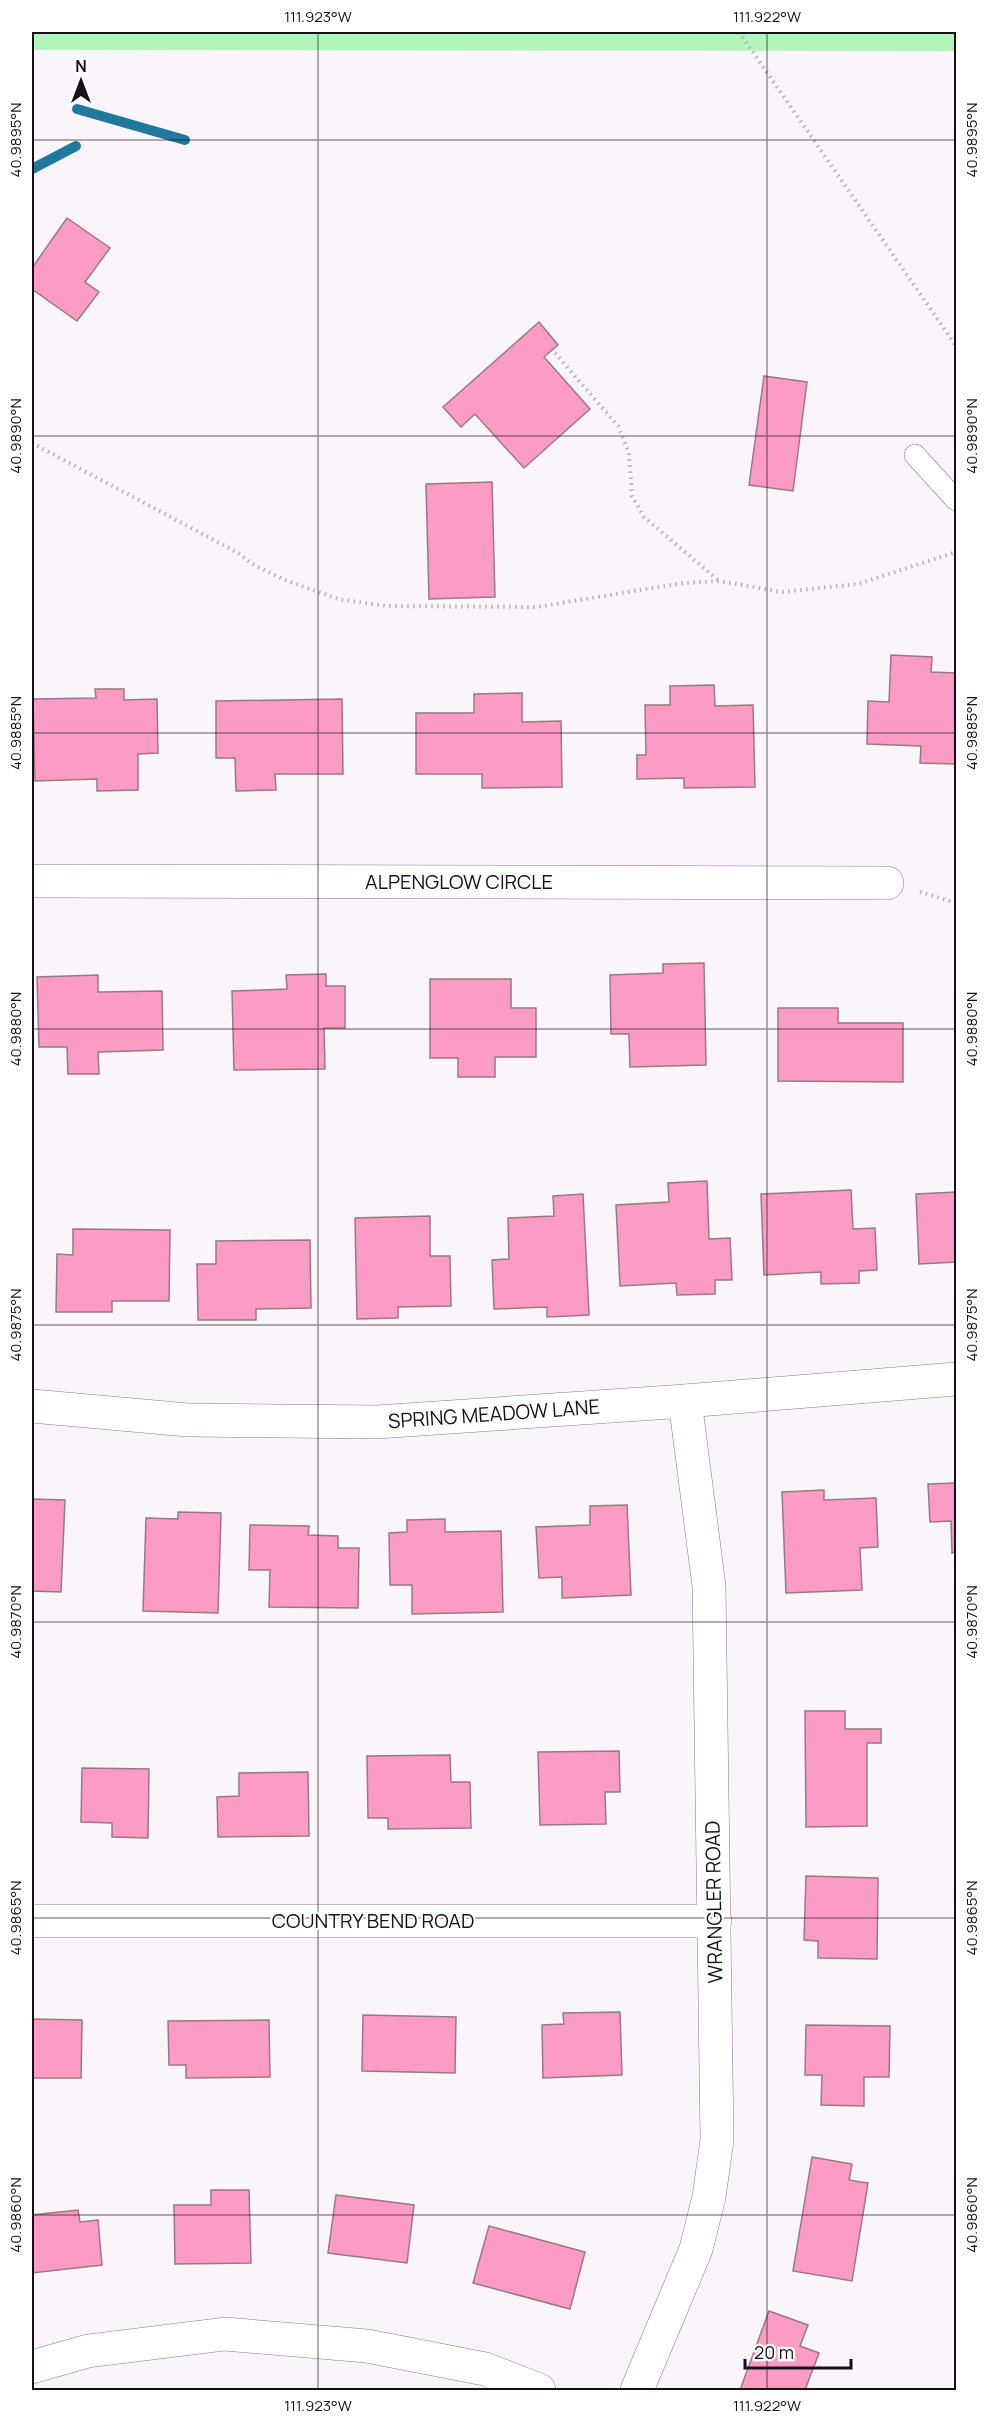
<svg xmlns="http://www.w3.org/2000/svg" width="988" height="2422" font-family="Manrope,sans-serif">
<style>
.green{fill:#b2f5bc}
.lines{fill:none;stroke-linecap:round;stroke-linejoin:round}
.stream{stroke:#20799c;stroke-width:10}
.building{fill:#fc9bc4;stroke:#9b7885;stroke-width:1.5}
.lane-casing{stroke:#8c7690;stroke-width:22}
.street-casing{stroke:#8c7690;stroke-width:34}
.secondary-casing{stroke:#8c7690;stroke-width:34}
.path{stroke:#b5afb6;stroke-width:4;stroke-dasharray:1.5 4.5;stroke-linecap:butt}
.lane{stroke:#fff;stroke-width:21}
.street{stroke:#fff;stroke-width:33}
.secondary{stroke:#fff;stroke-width:33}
.ticks{fill:none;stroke:#180f19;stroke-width:1.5;stroke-opacity:0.45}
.labels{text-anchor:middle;stroke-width:4.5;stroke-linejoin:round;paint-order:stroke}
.street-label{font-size:20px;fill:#180f19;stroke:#fff}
.neatline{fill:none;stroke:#180f19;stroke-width:2}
.ticks-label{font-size:15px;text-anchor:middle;fill:#180f19}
</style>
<rect width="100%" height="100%" fill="#faf5fb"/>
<path class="green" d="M32,32H956V51L32,50Z"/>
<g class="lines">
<g class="stream">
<path d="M77,109L185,140"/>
<path d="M32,169L76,146"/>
</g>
</g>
<g class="building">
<path d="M67,218L110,248L85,282L99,292L77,321L32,289V268Z"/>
<path d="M539,322L558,345L544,357L590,409L524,468L475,414L461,427L443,407Z"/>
<path d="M764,376L807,382L793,491L749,485Z"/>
<path d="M492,482L495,597L429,599L426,484Z"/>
<path d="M891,655L932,657L931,672L956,673L955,764L920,763L921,746L867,744L868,701L889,702Z"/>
<path d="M714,685L715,706L753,705L755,787L684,788V778L637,779V755H646L645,705H670V686Z"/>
<path d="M95,689H124V700L157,699L158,753L138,754V790L97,791V779L35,781L33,699L96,698Z"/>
<path d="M522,693V722L561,721L562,787L482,788V774H416V713H474V694Z"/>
<path d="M342,699L343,774H275L276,790L236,791L235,758H216V701Z"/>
<path d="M704,963L706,1065L630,1067L629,1034H611L610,975L663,973V964Z"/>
<path d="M326,974V986H345V1028H324L325,1069L234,1070L232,991L287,989L286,975Z"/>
<path d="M98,975V992L162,991L163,1050L98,1052L99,1074H68L67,1047H39L37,977Z"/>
<path d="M430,979H511V1008H536V1057H495V1077H458V1058H430Z"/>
<path d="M778,1008H838V1023H903V1082L778,1081Z"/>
<path d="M707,1181L709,1239L730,1238L732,1280H715V1294L677,1295L676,1283L620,1286L616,1205L669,1202L668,1183Z"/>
<path d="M851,1190L853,1229L875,1228L877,1270L859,1271V1283L821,1284V1272L764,1275L761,1194Z"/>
<path d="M956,1192V1262L919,1264L916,1194Z"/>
<path d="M583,1194L589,1315L547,1317V1307L494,1309L492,1260L509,1259L508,1218L554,1216L553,1196Z"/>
<path d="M430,1216V1256H450L451,1306L398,1307V1318L357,1319L355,1218Z"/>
<path d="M73,1229L170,1230L169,1301H112V1312H56L57,1254L73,1255Z"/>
<path d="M310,1240L311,1308L256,1309V1320H198L197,1264H216V1241Z"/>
<path d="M956,1483V1552L952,1553L951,1521L930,1522L928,1484Z"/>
<path d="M824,1490V1500L876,1498L878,1547L860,1548L862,1590L786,1593L782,1492Z"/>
<path d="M32,1499L65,1500L61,1592L32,1591Z"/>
<path d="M627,1505L631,1595L562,1598V1577L539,1578L536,1527L590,1525V1506Z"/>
<path d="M178,1512L221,1513L218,1613L143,1611L146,1518L178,1519Z"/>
<path d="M445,1519V1532L501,1531L503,1612L412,1614V1585H390L389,1533L407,1532V1520Z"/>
<path d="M250,1525L309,1526L308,1535L338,1536V1548H359L358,1608L269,1607L270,1570H249Z"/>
<path d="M805,1711H845V1729H881V1743H867V1826L806,1827Z"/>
<path d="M619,1751L620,1792H605L606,1824L540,1825L538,1752Z"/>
<path d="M450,1755L451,1782H470L471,1828L388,1829V1818H368L367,1756Z"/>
<path d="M82,1768L149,1769L148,1838L112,1837V1823L81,1822Z"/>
<path d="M308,1772L309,1836L218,1837L217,1797L239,1796V1773Z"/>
<path d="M806,1876L878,1878L877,1959L818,1958V1941L804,1940Z"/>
<path d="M620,2012L622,2075L543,2078L542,2025L564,2024L563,2013Z"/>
<path d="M363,2015L456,2017L455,2073L362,2071Z"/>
<path d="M32,2019L82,2020L81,2078H32Z"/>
<path d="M269,2020L270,2077L186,2078V2065H169L168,2021Z"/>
<path d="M806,2025L890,2026L889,2077H864V2106L821,2105L822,2075H805Z"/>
<path d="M812,2157L852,2164L849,2180L868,2183L852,2281L793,2271Z"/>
<path d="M211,2190H249L251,2263L175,2264L174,2205H211Z"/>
<path d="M336,2195L414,2205L407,2263L328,2253Z"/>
<path d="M78,2210L80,2222L98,2220L102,2265L32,2273V2215Z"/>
<path d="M489,2226L585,2252L570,2309L473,2283Z"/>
<path d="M769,2311L808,2325L800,2346L819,2353L805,2390H740Z"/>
</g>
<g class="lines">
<g class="lane-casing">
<path id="lane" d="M915,455L956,500"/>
</g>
<g class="street-casing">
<g id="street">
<path d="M32,881L887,883"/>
<path d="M32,1921H715"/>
<path d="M32,2367L88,2351L225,2334L367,2346L485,2369L539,2390"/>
<path d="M637,2390L696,2249L709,2197L717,2140L709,1586L685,1401"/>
</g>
</g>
<g class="secondary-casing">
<path id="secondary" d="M32,1406L188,1420L377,1422L685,1401L956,1379"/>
</g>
<g class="path">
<path d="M739,32L956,346"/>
<path d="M555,353L618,426L629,453L632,496L644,517L718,580"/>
<path d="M32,443L238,553L254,565L285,580L338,599L386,606L537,607L683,583L719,581L782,592L858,584L956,552"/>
<path d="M920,892L956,903"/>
</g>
<use href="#lane" class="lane"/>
<use href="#street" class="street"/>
<use href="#secondary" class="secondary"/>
</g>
<path class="ticks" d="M318,32V2390M767,32V2390M32,140H956M32,436H956M32,733H956M32,1029H956M32,1325H956M32,1622H956M32,1918H956M32,2215H956"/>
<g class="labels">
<g class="street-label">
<text x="459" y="889">ALPENGLOW CIRCLE</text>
<text transform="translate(494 1414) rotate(-4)" y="7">SPRING MEADOW LANE</text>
<text transform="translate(714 1902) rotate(-91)" y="7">WRANGLER ROAD</text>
<text x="373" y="1928">COUNTRY BEND ROAD</text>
</g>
</g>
<rect width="988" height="2422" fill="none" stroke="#ffffff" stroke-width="66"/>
<g transform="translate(81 81)" stroke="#ffffff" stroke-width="4.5" paint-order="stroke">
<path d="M0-4.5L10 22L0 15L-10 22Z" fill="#180f19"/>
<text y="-9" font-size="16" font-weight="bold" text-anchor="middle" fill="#180f19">N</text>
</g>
<path d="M745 2359v9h106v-9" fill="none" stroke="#180f19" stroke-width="3"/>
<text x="754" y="2359" font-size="18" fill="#180f19" stroke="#ffffff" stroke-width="4.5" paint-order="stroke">20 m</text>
<rect x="33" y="33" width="922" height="2356" class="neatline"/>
<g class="ticks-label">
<text x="318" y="22">111.923°W</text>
<text x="767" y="22">111.922°W</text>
<text transform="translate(16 140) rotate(-90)" y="5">40.9895°N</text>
<text transform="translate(972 140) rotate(-90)" y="5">40.9895°N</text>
<text transform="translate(16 436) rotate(-90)" y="5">40.9890°N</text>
<text transform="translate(972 436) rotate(-90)" y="5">40.9890°N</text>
<text transform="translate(16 733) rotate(-90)" y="5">40.9885°N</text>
<text transform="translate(972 733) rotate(-90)" y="5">40.9885°N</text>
<text transform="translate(16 1029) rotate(-90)" y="5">40.9880°N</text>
<text transform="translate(972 1029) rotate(-90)" y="5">40.9880°N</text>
<text transform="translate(16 1325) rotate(-90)" y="5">40.9875°N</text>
<text transform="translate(972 1325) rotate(-90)" y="5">40.9875°N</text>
<text transform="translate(16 1622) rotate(-90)" y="5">40.9870°N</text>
<text transform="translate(972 1622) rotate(-90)" y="5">40.9870°N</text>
<text transform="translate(16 1918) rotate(-90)" y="5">40.9865°N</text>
<text transform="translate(972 1918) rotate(-90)" y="5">40.9865°N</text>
<text transform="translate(16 2215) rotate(-90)" y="5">40.9860°N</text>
<text transform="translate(972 2215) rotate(-90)" y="5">40.9860°N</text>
<text x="318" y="2411">111.923°W</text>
<text x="767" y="2411">111.922°W</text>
</g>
</svg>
